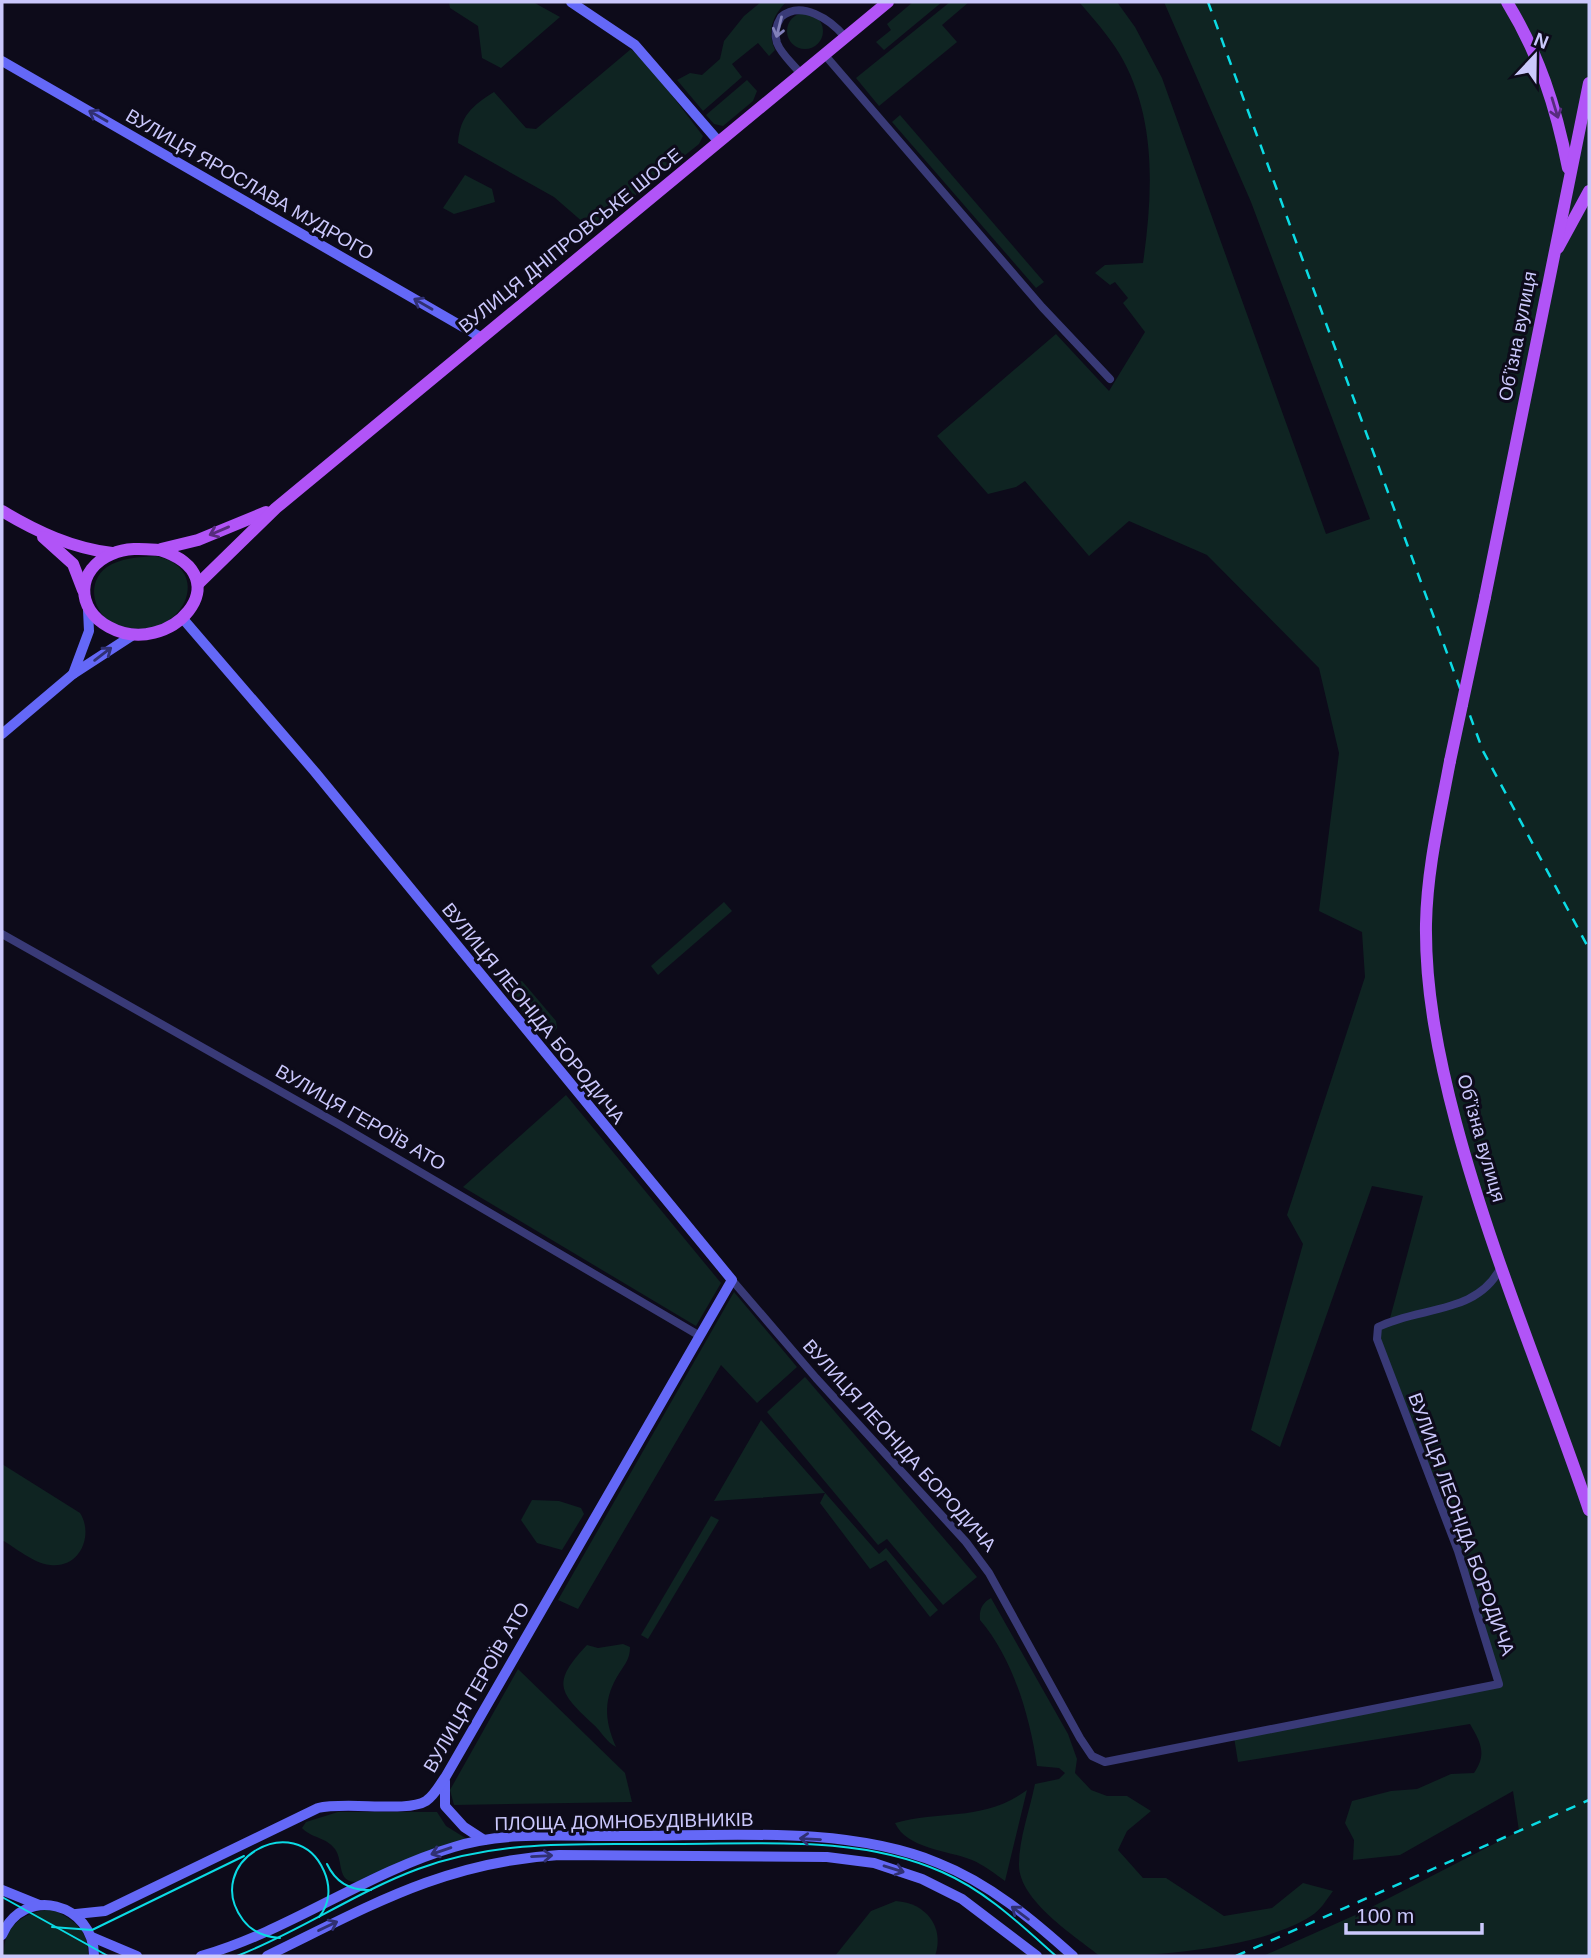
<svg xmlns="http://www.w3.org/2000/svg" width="1591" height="1958" font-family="Helvetica,sans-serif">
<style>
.green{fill:#0f2422}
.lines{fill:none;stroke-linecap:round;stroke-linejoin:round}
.street{stroke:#393a77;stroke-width:8}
.secondary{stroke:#6468f7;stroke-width:10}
.primary{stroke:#b154f7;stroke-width:12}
.tram{stroke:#0bdbe4;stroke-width:2}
.rail{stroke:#0bdbe4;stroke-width:2.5;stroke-dasharray:10 9;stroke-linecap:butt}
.primary-bridge{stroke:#b154f7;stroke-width:12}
.oneway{stroke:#8281ba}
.oneway2{stroke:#572c7d}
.oneway3{stroke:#303072}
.labels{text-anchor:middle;stroke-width:6;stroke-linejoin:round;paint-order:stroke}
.street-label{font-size:19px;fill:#cbc8fc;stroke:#0d0b1a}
</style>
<rect width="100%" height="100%" fill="#0d0b1a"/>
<g class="green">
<path d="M449,2H533L560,17L501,68L482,58L478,26L450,8Z"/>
<path d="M761,2H786C772,17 767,31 775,50L769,56L758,43L732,64L742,77L703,111L677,80L690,73L702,75L720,59L724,41L744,16Z"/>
<path d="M913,2H942L884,50L876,42L891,30L887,24Z"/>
<path d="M950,2H969L942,25L957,42L879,106L856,78Z"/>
<path d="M1079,2H1117L1135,27L1162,78L1326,534L1370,519L1251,202L1164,2H1589V1956H1263L1362,1912L1519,1831L1513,1791L1400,1855L1353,1860L1354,1840L1345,1823L1352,1801L1391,1791L1417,1789L1451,1774L1474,1773C1487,1754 1481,1743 1470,1724L1238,1762L1234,1737L1499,1684L1458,1551L1377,1339L1378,1327L1389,1322L1423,1196L1372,1186L1280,1447L1251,1430L1303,1244L1287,1215L1365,977L1362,932L1319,911L1339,753L1319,668L1207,555L1129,521L1089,556L1025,481L1016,487L988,494L937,436L1056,334L1109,391L1145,332L1123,303L1128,298L1115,282L1110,285L1095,273L1105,265L1143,263C1153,193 1157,116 1119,53C1108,35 1093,18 1079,2Z"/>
<circle cx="805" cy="31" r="18"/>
<path d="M631,49L652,69L703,136L699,144L592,230L554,197L458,143C460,116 472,106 494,92L526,128L536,129Z"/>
<path d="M747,80L757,91L753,101L723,126L714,124L706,115Z"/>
<path d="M900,115L1044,282L1036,288L892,122Z"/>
<path d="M465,175L492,189L495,202L454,214L443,208Z"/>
<path d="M155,556C214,567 186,637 130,628C122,627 116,626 110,622C92,609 87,581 107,567C120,558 140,557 155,556Z"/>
<path d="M724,902L732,911L658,975L651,966Z"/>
<path d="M522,981L556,1021L557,1028L552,1034L540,1032L510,996L512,984Z"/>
<path d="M566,1095L721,1283L696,1326L463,1187Z"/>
<path d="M734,1292L797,1367L757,1403L721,1365L578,1609L558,1600Z"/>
<path d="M805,1377L977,1577L943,1605L887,1539L878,1545L767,1412Z"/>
<path d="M761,1420L879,1554L886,1548L938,1610L930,1617L886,1560L870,1569L820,1503L825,1493L714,1501Z"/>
<path d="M2,1464L80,1513C94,1535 80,1569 50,1565C33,1563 16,1548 2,1540Z"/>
<path d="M532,1500L559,1501L581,1508L584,1514L562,1550L537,1543L521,1520Z"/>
<path d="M711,1516L719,1520L648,1639L641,1635Z"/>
<path d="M991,1598L1068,1734L1077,1759L1075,1773L1091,1790L1107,1796H1127L1151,1811L1127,1831L1118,1850L1143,1878H1166L1224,1916L1272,1908L1303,1883L1333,1891C1327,1899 1320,1911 1311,1916C1261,1948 1159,1956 1100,1956C1075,1936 1018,1900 1019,1864C1019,1839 1030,1809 1035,1784L1059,1779L1065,1773L1059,1768L1037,1766C1030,1717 1013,1658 980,1620C979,1610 982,1603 991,1598Z"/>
<path d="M623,1644L630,1647C630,1658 626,1663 620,1672C603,1698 604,1719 616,1747C606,1742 601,1731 593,1724C559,1692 551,1683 587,1645L598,1648Z"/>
<path d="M518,1669L625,1773L632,1802L454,1805L450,1790Z"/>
<path d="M1027,1790L1005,1881C995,1874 984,1865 972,1860C947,1850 907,1849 895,1823C942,1810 984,1822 1027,1790Z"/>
<path d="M338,1812H437L446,1826L467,1839L432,1849L358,1882C336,1883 344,1862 335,1849C326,1837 311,1838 302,1828L306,1822Z"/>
<path d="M896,1901C926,1903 945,1927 935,1956H835L871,1911Z"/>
<path d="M51,1909C73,1919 89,1929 88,1956H4C2,1926 24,1912 51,1909Z"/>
</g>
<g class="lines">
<g class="street">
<path d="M824,54L1042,307L1110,379"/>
<path d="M800,73C793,64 781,54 777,43C774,34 776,25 781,17C801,0 830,19 845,37"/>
<path d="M2,934L340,1125L700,1336"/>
<path d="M732,1280L816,1378L966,1542L989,1573L1080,1738L1092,1756L1105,1762L1499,1684L1458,1551L1377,1339L1378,1327C1420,1306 1477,1315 1501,1267"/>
</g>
<g class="secondary">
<path d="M571,2L635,45L719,142"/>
<path d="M2,61L482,338"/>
<path d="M73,674L89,631L88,610"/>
<path d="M2,734L73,674L133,635"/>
<path d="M445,1781V1806L464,1827L484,1840"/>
<path d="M2,1890L39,1905"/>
<path d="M76,1914L105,1911L318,1808C346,1801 407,1813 426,1801C435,1795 440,1784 446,1776L732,1280L315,772L184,620"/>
<path d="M2,1935C24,1884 94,1903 94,1956"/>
<path d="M92,1937L137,1956"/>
<path d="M201,1956C289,1931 366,1873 454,1847C509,1830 571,1837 628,1836C726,1836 846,1825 938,1863C989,1883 1033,1920 1073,1956"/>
<path d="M267,1956C368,1907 443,1862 559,1855L827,1857L874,1863L922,1879L962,1899L1037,1956"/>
</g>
<g class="primary">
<path d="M1507,2C1539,54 1556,107 1568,168"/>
<path d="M1558,248L1589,191"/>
<path d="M2,511C37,532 72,548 112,553"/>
<path d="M43,537L73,564L83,590"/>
<path d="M161,549L198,540L266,512"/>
<path d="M160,550C244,577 169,660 109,627C75,609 76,569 112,554C127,547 145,549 160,550Z"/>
<path d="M198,584L276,508L888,2"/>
<path d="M1485,597L1589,83"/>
<path d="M1450,761C1440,815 1427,869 1426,924C1425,991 1439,1059 1456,1123C1491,1255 1545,1381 1589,1510"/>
</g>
<g class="tram">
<path d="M327,1864C336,1883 350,1891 371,1890"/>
<path d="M2,1897L108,1956"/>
<path d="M52,1927L92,1930L244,1856"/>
<path d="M280,1938C265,1937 252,1932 243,1920C200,1862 296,1807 324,1871C331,1887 330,1904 319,1917"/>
<path d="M237,1956C299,1932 356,1892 418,1869C501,1838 588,1845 675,1844C763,1844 859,1835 942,1872C986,1891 1021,1925 1056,1956"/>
</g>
<g class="rail">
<path d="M1208,2L1483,751L1589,949"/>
<path d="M1236,1956L1589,1800"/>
</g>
<path class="primary-bridge" d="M1450,761L1485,597"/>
</g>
<defs><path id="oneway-shaft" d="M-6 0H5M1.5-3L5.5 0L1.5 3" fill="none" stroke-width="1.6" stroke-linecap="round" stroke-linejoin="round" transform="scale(1.75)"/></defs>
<use class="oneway" href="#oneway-shaft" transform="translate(779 27) rotate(104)"/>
<g class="oneway2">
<use href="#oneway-shaft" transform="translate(1555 108) rotate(73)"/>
<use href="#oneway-shaft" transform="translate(219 531) rotate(157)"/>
</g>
<g class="oneway3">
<use href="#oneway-shaft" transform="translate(98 116) rotate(-150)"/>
<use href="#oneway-shaft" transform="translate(423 304) rotate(-150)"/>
<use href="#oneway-shaft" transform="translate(103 654) rotate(-37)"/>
<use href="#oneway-shaft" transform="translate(810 1839) rotate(-177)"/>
<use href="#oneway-shaft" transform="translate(441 1851) rotate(161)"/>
<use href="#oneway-shaft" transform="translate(542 1856) rotate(-3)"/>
<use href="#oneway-shaft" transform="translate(894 1869) rotate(17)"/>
<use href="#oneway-shaft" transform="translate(1020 1913) rotate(-143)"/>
<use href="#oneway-shaft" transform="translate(328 1926) rotate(-26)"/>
</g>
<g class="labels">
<g class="street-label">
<text transform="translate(250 184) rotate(30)" y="7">ВУЛИЦЯ ЯРОСЛАВА МУДРОГО</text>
<text transform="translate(570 240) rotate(-39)" y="7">ВУЛИЦЯ ДНІПРОВСЬКЕ ШОСЕ</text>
<text transform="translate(1517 336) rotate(-79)" y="7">Обʼїзна вулиця</text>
<text transform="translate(534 1013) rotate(51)" y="7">ВУЛИЦЯ ЛЕОНІДА БОРОДИЧА</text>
<text transform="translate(361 1117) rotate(30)" y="7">ВУЛИЦЯ ГЕРОЇВ АТО</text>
<text transform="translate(1482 1138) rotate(74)" y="7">Обʼїзна вулиця</text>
<text transform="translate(900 1445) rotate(48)" y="7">ВУЛИЦЯ ЛЕОНІДА БОРОДИЧА</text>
<text transform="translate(1462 1524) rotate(70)" y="7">ВУЛИЦЯ ЛЕОНІДА БОРОДИЧА</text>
<text transform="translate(476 1687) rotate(-60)" y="7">ВУЛИЦЯ ГЕРОЇВ АТО</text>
<text transform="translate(624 1821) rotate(-1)" y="7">ПЛОЩА ДОМНОБУДІВНИКІВ</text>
</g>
</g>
<rect width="1591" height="1958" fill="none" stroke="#cbc8fc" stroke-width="7"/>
<g transform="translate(1535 56) rotate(22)" stroke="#0d0b1a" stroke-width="5" paint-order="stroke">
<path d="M0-5L12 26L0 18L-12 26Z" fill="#cbc8fc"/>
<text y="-10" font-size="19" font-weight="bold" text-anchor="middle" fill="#cbc8fc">N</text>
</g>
<path d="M1346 1923v10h136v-10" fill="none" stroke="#cbc8fc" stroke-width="3.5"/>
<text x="1356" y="1923" font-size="21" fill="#cbc8fc" stroke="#0d0b1a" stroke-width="5" paint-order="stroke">100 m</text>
</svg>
